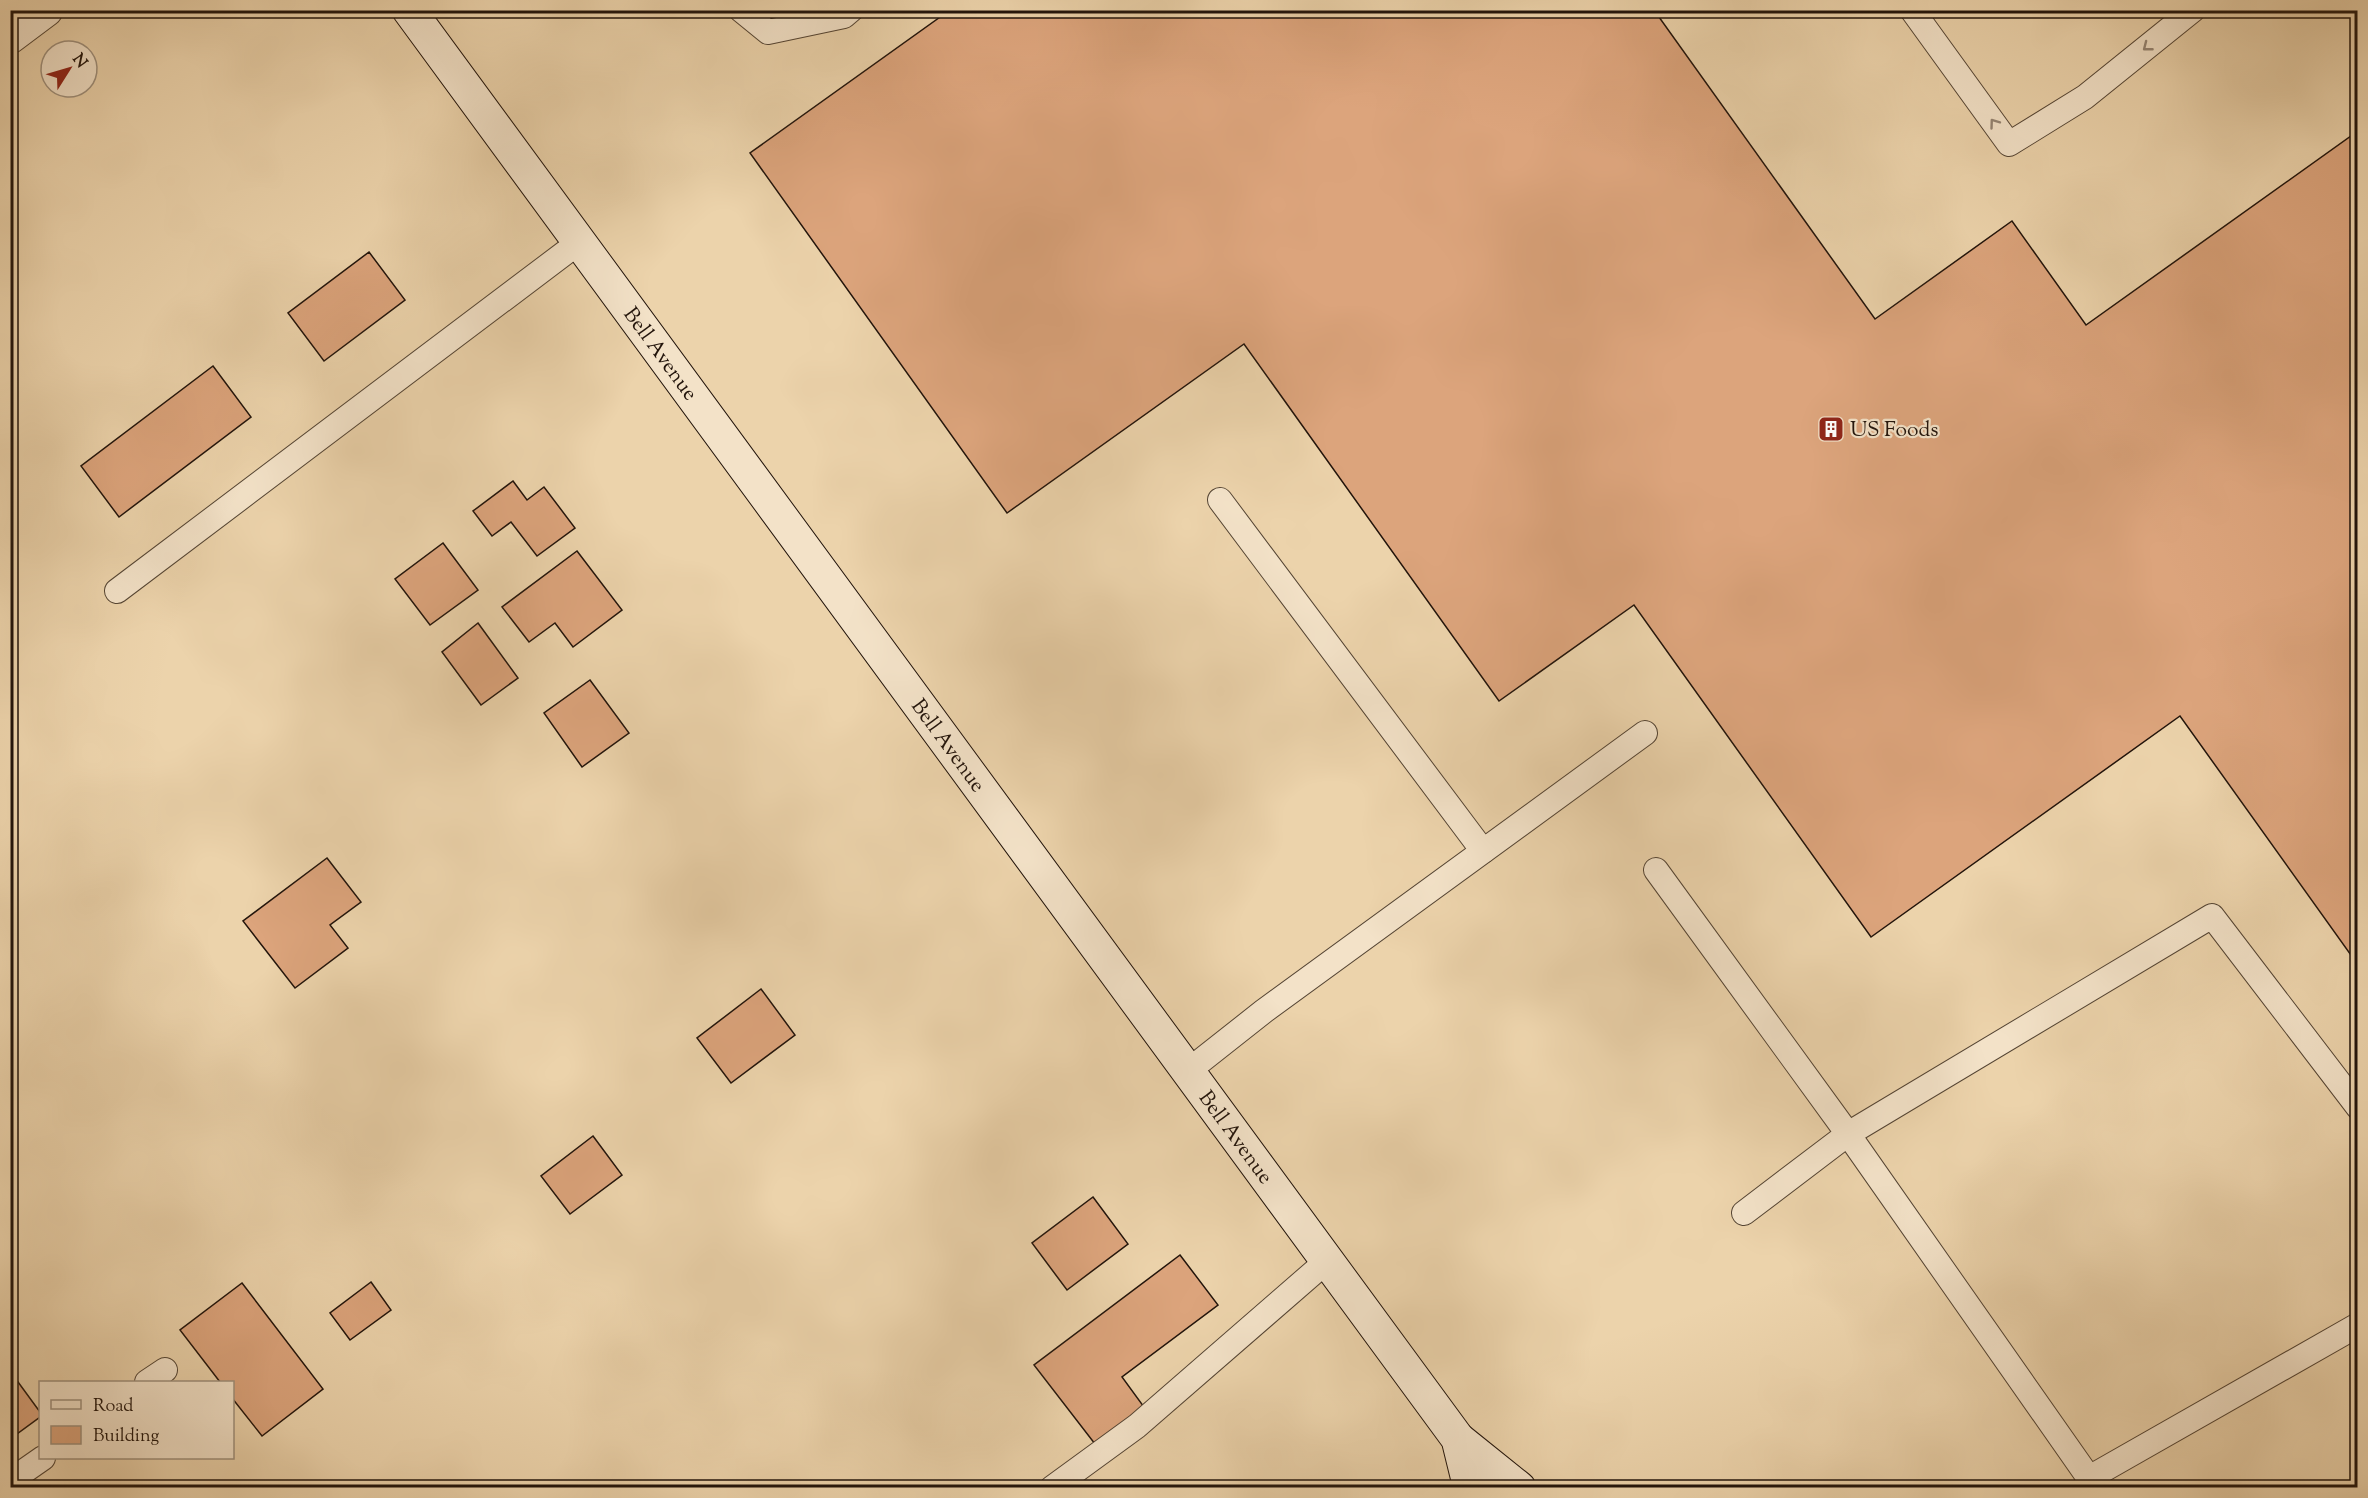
<svg xmlns="http://www.w3.org/2000/svg" width="2368" height="1498" font-family="'Sorts Mill Goudy',serif">
<style>
.building{fill:#dca47c;stroke:#22140b;stroke-width:1.5}
.lines{fill:none;stroke-linecap:round;stroke-linejoin:round}
.lane-casing{stroke:#544433;stroke-width:26}
.street-casing{stroke:#544433;stroke-width:35}
.secondary-casing{stroke:#22140b;stroke-width:35}
.lane{stroke:#f3e2c8;stroke-width:24}
.street{stroke:#f3e2c8;stroke-width:33}
.secondary{stroke:#f3e2c8;stroke-width:33}
.oneway{stroke:#958573}
.labels{text-anchor:middle;stroke-width:4.5;stroke-linejoin:round;paint-order:stroke}
.street-label{font-size:21px;fill:#22140b;stroke:#f3e2c8}
.poi-label{font-size:21px;fill:#22140b;stroke:#f3e2c8;text-anchor:start}
</style>
<rect width="100%" height="100%" fill="#ecd3ab"/>
<filter id="stains"><feTurbulence type="fractalNoise" baseFrequency=".00333" numOctaves="4"/><feColorMatrix values="0 0 0 0 .2 0 0 0 0 .09 0 0 0 0 .02 0 0 0 .5 -.17"/></filter>
<radialGradient id="worn" r=".72"><stop offset=".6" stop-color="#630" stop-opacity="0"/><stop offset="1" stop-color="#630" stop-opacity=".3"/></radialGradient>
<g class="building">
<path d="M950,10H1654L1875,319L2012,221L2086,325L2358,131V965L2180,716L1871,937L1634,605L1499,701L1244,344L1007,513L750,153Z"/>
<path d="M369,252L405,300L324,361L288,313Z"/>
<path d="M213,366L251,417L119,517L81,466Z"/>
<path d="M513,481L527,500L544,487L575,528L537,556L511,522L492,536L473,511Z"/>
<path d="M443,543L478,590L430,625L395,579Z"/>
<path d="M577,551L622,610L573,647L555,623L529,642L502,607Z"/>
<path d="M478,623L518,678L481,705L442,652Z"/>
<path d="M590,680L629,733L582,767L544,713Z"/>
<path d="M327,858L361,902L330,925L348,948L295,988L243,921Z"/>
<path d="M761,989L795,1035L731,1083L697,1038Z"/>
<path d="M593,1136L622,1175L570,1214L541,1176Z"/>
<path d="M1093,1197L1128,1244L1067,1290L1032,1243Z"/>
<path d="M1180,1255L1218,1305L1122,1377L1144,1407L1095,1444L1034,1365Z"/>
<path d="M371,1282L391,1310L350,1340L330,1313Z"/>
<path d="M242,1283L323,1389L262,1436L232,1398V1382H220L180,1330Z"/>
<path d="M10,1371L40,1412V1417L10,1439Z"/>
</g>
<g class="lines">
<g class="lane-casing">
<g id="lane">
<path d="M741,10L768,32L844,16L851,10"/>
<path d="M1912,10L2009,144L2085,97L2193,10"/>
<path d="M1220,500L1483,851"/>
<path d="M117,591L578,243"/>
<path d="M1656,870L1848,1134L2089,1478L2358,1325"/>
<path d="M1188,1071L1264,1011L1645,733"/>
<path d="M1744,1213L1848,1134L2212,916L2358,1107"/>
<path d="M147,1382L165,1370"/>
<path d="M10,1481L43,1458"/>
<path d="M1052,1488L1137,1426L1328,1260"/>
</g>
</g>
<g class="street-casing">
<path id="street" d="M10,37L46,10"/>
</g>
<g class="secondary-casing">
<g id="secondary">
<path id="s1" d="M409,10L1458,1439L1470,1488"/>
<path d="M1458,1439L1519,1488"/>
</g>
</g>
<use href="#lane" class="lane"/>
<use href="#street" class="street"/>
<use href="#secondary" class="secondary"/>
</g>
<defs><path id="oneway-chevron" d="M-2-3.5L2.5 0L-2 3.5" fill="none" stroke-width="1.6" stroke-linecap="round" stroke-linejoin="round" transform="scale(1.5)"/></defs>
<g class="oneway">
<use href="#oneway-chevron" transform="translate(2147 47) rotate(142)"/>
<use href="#oneway-chevron" transform="translate(1994 123) rotate(-126)"/>
</g>
<defs>
<g id="building-square" transform="scale(1.35)"><rect x="-9" y="-9" width="18" height="18" rx="4" fill="#8f2418" stroke="#f3e2c8"/><path d="M-4-6H4V6H1V3H-1V6H-4ZM-2.5-4.3h1.7v1.8h-1.7ZM.8-4.3h1.7v1.8H.8ZM-2.5-1h1.7V.8h-1.7ZM.8-1h1.7V.8H.8Z" fill="#fff"/></g>
</defs>
<g fill-rule="evenodd">
<use href="#building-square" x="1831" y="429"/>
</g>
<g class="labels">
<g class="street-label">
<text dy="7" stroke="none"><textPath href="#s1" startOffset="426">Bell Avenue</textPath></text>
<text dy="7" stroke="none"><textPath href="#s1" startOffset="912">Bell Avenue</textPath></text>
<text dy="7" stroke="none"><textPath href="#s1" startOffset="1398">Bell Avenue</textPath></text>
</g>
<g class="poi-label">
<text x="1850" y="436">US Foods</text>
</g>
</g>
<rect width="2368" height="1498" fill="none" stroke="#ecd3ab" stroke-width="36"/>
<rect x="12" y="12" width="2344" height="1474" fill="none" stroke="#22140b" stroke-width="3"/>
<rect x="18" y="18" width="2332" height="1462" fill="none" stroke="#22140b" stroke-width="1.5"/>
<rect x="39" y="1381" width="195" height="78" fill="#f3e2c8" stroke="#9f907c" stroke-width="1.5"/>
<rect x="51" y="1400" width="30" height="9" fill="#f3e2c8" stroke="#9f907c" stroke-width="1.5"/>
<text x="93" y="1411" font-size="18" fill="#22140b">Road</text>
<rect x="51" y="1426" width="30" height="18" fill="#dca47c" stroke="#9f907c" stroke-width="1.5"/>
<text x="93" y="1441" font-size="18" fill="#22140b">Building</text>
<g transform="translate(69 69) rotate(53)"><circle r="28" fill="#f3e2c8" stroke="#9f907c" stroke-width="1.5"/>
<path d="M0-4.5L10 22L0 15L-10 22Z" fill="#8f2418"/>
<text y="-9" font-size="16" font-weight="bold" text-anchor="middle" fill="#22140b">N</text>
</g>
<rect width="100%" height="100%" filter="url(#stains)"/>
<rect width="100%" height="100%" fill="url(#worn)"/>
</svg>
